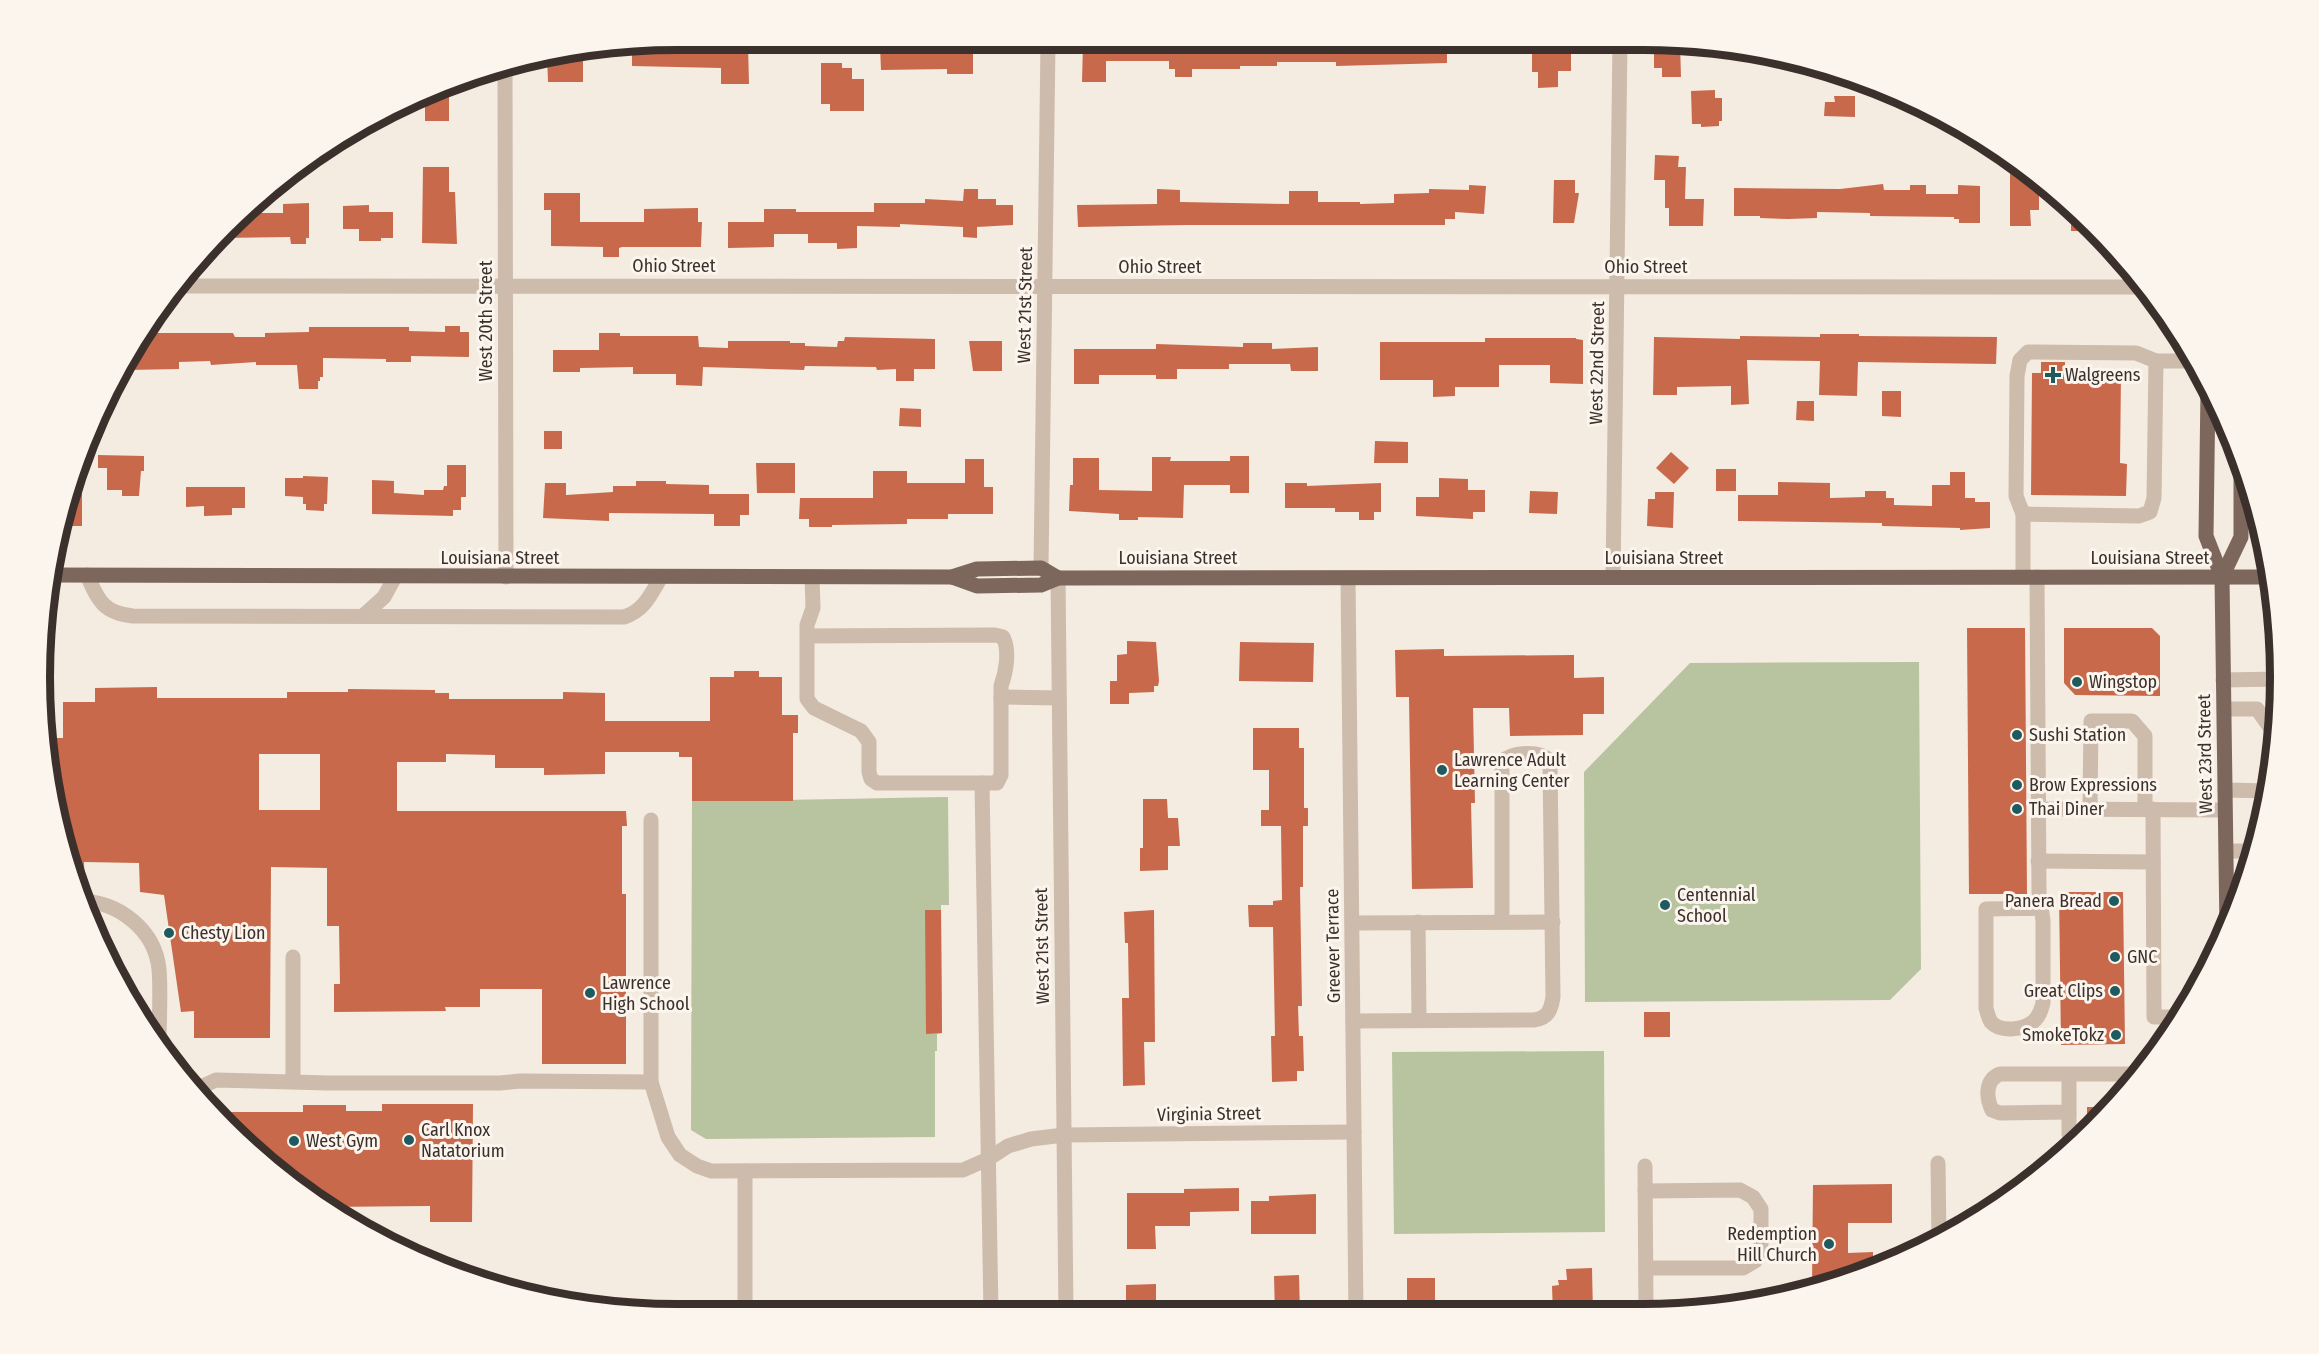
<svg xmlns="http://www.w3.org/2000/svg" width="2319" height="1354" font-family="'Fira Sans Condensed',sans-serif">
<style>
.green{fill:#b8c4a0}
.building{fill:#c8694b;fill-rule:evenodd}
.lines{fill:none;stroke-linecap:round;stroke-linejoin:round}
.minor{stroke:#cdbbac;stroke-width:15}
.major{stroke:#7d675c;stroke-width:15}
.poi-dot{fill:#1f5a5e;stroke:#fbf5ee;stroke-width:2}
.labels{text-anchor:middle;stroke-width:6;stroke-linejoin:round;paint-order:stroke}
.street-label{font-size:18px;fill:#3b302b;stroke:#fbf5ee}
.poi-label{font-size:18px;fill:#3b302b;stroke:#fbf5ee;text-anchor:start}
.rim{fill:none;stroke:#3b302b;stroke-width:8}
</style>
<rect width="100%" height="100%" fill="#f4ebe1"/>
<g class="green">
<path d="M1919,662L1921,969L1890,1000L1585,1002L1584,772L1690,663Z"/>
<path d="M948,797L949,905H941L942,1033L937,1034V1051H935V1137L706,1139L691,1130L692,801C778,801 863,798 948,797Z"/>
<path d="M1604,1051L1605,1232L1394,1234L1392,1052Z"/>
</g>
<g class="building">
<path d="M1447,41V63L1336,66V62H1277V66H1240V69H1192V77H1175V69H1169V61H1106V82H1082L1083,43Z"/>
<path d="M890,43H965V46H973V74H947V69L881,70L880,47L890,46Z"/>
<path d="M1540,43H1571V71H1558V87L1538,88V72H1532V53H1541Z"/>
<path d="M1680,43L1681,77H1662V68H1654V44Z"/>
<path d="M632,44H748L749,84H721V68L632,66Z"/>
<path d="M583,47V82H548L547,55Z"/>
<path d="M821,63H842V68H852V79H864V111H830V104H821Z"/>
<path d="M449,82V121H425V92Z"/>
<path d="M1715,90V98H1722V121H1719V126L1701,127V124H1692L1691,91Z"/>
<path d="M1834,96H1855V117L1824,116L1825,102H1835Z"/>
<path d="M1655,155L1679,156L1678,167H1686L1685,199H1704L1703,226H1669V208H1665V180H1654Z"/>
<path d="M423,167H449V192H455L457,244L422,243Z"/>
<path d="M2010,167H2022L2039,181V210H2030L2031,226H2010Z"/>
<path d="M1554,180H1575V193H1579L1574,223H1553Z"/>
<path d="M1883,184L1884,190H1910V185H1926V194H1958V185L1980,186V223H1959V219H1954V217L1870,216V213L1817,212V218L1788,219L1760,218V216H1734V188L1840,189Z"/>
<path d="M1469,185L1486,186L1484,214L1455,212V219H1445V225H1187L1078,227L1077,205L1157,204V189L1180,190V202L1289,204V191H1318V202H1360V204L1394,203V194L1429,193V189L1469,190Z"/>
<path d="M964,189H978V199H996V205H1013V225L977,227V238L963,237V227L900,224V227L857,226V248L837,249V243H808V234H774V247L728,248V222H764V209H796V212H874V203H925V199L963,201Z"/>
<path d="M544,193H580V222H644V209L698,208V222H702L701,247H622L619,248V257H603V247L551,246V210H544Z"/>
<path d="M309,203V238H306V244H291L290,237L216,238L241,213H283V204Z"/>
<path d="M369,205V212H393V238H381V241H359V229H343V206Z"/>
<path d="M2071,208L2093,226L2097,231H2071Z"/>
<path d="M445,326H460V332H469V357L411,356V362H386V359L323,358V377H320V381H318V389H299L297,365H256V362L211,365L210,361L179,362V369L128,370V364H123L140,333H233L235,337H265V333L309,332V327H409V331L445,332Z"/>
<path d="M599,333H620V336H698L699,347L728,348V341H790V343H805V346L837,347L838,341H844L845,337L935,339V369H914V381H896V369L877,370L876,367L805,366L804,370L703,367L702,386L676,385V374H633V367L580,368V372H553V350H599Z"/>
<path d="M1820,334H1859V336L1997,337L1996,364L1858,362L1857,396L1819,395L1820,361L1747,360L1749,404L1731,405V386L1677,387V395H1653L1654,337L1740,339V336L1820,337Z"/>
<path d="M1485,338H1576V339L1583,340V384L1550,383V365H1499V387H1455V396L1433,397V380H1380V342H1485Z"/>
<path d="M969,341H1002V371H973Z"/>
<path d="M1243,343H1272V349L1318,347V371H1291L1290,364H1229V369H1177V379H1156V375H1099V384H1074V349H1156V344L1243,347Z"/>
<path d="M2041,362H2065V373L2121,374L2120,463L2127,464L2126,496L2031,495L2032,373H2041Z"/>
<path d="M1882,391H1901V417L1882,416Z"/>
<path d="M1797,401H1814V421L1796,420Z"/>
<path d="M900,408L921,409V427L899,426Z"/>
<rect x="544" y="431" width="18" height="18"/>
<path d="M1375,441L1408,442V463H1374Z"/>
<path d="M1671,452L1689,468L1674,484L1656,468Z"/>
<path d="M98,455L144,456V471H141L139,496H122V490H107V468H98Z"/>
<path d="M1230,456H1249V493H1230V485H1184L1183,518L1138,517V520H1119V514L1069,511L1070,485H1073V458H1099V490L1152,491V457H1171L1170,461H1230Z"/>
<path d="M965,459H984V487H993V514H948V519H907V524L832,525V527H809V519H799L800,498H873V471H907V483H965Z"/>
<path d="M756,463H795V493H757Z"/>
<path d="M447,465H466V497H461V510H453V516L372,514V480L394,481V493L424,495V490H443L444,486H447Z"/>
<rect x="1716" y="469" width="20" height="22"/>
<path d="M1950,472H1965V498H1975V502H1990V528L1960,530V528L1882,526V523L1738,521V495H1778V482L1830,483V498L1865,497V491H1886V498H1894V505L1932,506V485H1950Z"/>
<path d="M303,476L328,477L327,504H324V511L306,510V504H303V497L285,496V478H303Z"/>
<path d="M1439,478L1468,479V490H1485V512H1473V519L1416,516V497H1439Z"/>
<path d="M636,481H666V484L709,485V494H749V515H740V526H714V514L609,513V521L543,518L545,483H566V495L613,492V486H636Z"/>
<path d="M1285,483H1307V486L1381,483V512H1374V520H1359V512H1335V508H1285Z"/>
<path d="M186,487H245V508H232V515L204,516V506L186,507Z"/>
<path d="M1530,491L1558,492L1557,514L1529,513Z"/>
<path d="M1655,492H1674L1673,528L1647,526L1648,499H1655Z"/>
<path d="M68,493H82V526H58Z"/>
<path d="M1967,628H2025L2027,894H1969Z"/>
<path d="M2064,628H2152L2160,636V696L2075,695L2064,683Z"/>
<path d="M1127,641L1156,642L1159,681L1158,686H1154V692L1129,693V704H1110V681H1117V655L1127,654Z"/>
<path d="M1240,642L1314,643L1313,682L1239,681Z"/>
<path d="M1444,649V656L1574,655V678L1604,677V714H1583V735L1510,736L1509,708H1473L1475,803H1471L1473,888L1412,889L1409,697H1396L1395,650Z"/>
<path d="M734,671H759V677H782V715H798V733H793V801H692V757H679V752H605V774L544,775V768H495V755L446,754V762H397V811H626L627,826H622V894H626V1064H542V989H480V1007H445L446,1011L334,1012V984H340L339,926H327V868L271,867L270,1038H194V1011L181,1012L164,895L140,892L139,863L84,862L85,892H79L51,802L43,738H63V702H95V688L157,687V698H287V692H348V689L435,690V693H449V699H563V692L605,693V721H710V677H734ZM259,754H320V810H259Z"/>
<path d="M1253,728H1299V748H1304V808H1308V826H1303V887H1300L1302,1006H1298L1299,1036H1303L1304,1071H1297V1081L1272,1082L1271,1036H1275L1273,927H1249L1248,905H1273V901L1282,900L1281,826H1261V810H1269V770H1253Z"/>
<path d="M1143,799H1167L1168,818H1178L1180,846H1168V870L1140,871V848H1143Z"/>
<path d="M2059,892H2123L2125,1044L2061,1045Z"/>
<path d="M925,910H941L942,1033L926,1034Z"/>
<path d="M1154,910L1155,1042H1144L1145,1085L1123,1086L1122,998H1129L1128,943H1125L1124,912Z"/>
<rect x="1644" y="1012" width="26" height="25"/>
<path d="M382,1104H473L472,1222H430V1206L322,1207L256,1156L228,1126V1112H303V1105H346V1111H382Z"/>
<path d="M2087,1107H2110L2087,1133Z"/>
<path d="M1892,1184V1223H1848V1253L1873,1252V1269L1847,1281L1812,1288L1813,1185Z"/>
<path d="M1239,1188V1211L1190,1212V1226H1155L1156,1249H1127V1193H1184V1189Z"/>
<path d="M1316,1194V1234H1251V1201H1269V1196Z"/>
<path d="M1592,1268L1593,1314H1553L1552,1286L1559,1285L1558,1280H1567L1566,1269Z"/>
<path d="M1299,1275L1300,1314H1275L1274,1276Z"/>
<rect x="1407" y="1278" width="28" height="36"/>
<path d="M1156,1284V1314H1126V1285Z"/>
</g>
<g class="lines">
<g class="minor">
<path d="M505,65L506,577"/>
<path d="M177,286L2143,287"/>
<path d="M2023,514L2139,516L2150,512L2154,498L2156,361"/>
<path d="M1041,568L1048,43"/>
<path d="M87,575C98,600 103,613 133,616L624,617C644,611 651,594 661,577"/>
<path d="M1613,577L1620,41"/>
<path d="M2023,577V514L2016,496L2017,376L2020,360L2028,352L2136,353L2156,361H2193"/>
<path d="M2037,577L2039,892L2043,921V1003C2041,1010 2040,1015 2035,1020C2025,1030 2001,1033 1991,1022C1989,1019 1987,1012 1986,1008V909L2041,908"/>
<path d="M1058,578L1066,1314"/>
<path d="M1348,578L1356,1314"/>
<path d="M363,616L384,597L395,577"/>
<path d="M807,636L995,635L1003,637C1010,651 1006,672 1001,686V775L997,783H877L871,779L869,772V742L861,731L814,708L807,699V625L813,608L812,577"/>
<path d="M2223,680L2280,679"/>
<path d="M1001,697L1059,698"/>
<path d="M2224,709H2257L2274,733"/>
<path d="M982,783L991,1314"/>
<path d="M2225,790L2269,791"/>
<path d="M2038,809L2225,810"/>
<path d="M2090,809L2091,721H2132L2145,736V809"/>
<path d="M2153,809L2154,1017H2180"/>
<path d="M651,820V1082L668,1137L680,1155L697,1166L711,1171L963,1170L988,1159L1008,1146L1031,1139L1064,1135L1354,1132"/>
<path d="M2226,851H2253"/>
<path d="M2038,861L2153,862"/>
<path d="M81,901C119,902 155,930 159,969C161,994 159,1020 159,1044"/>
<path d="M1418,922L1419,1020"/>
<path d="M1352,923L1553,922"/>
<path d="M293,957V1081"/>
<path d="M1353,1021L1534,1020C1548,1018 1551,1010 1553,997L1550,766L1549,760C1539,750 1511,752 1502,762V922"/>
<path d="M2069,1074V1112L2000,1113L1992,1110C1986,1097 1985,1080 2000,1074H2138"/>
<path d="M194,1090L216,1080L328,1083H500L520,1081L651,1082"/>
<path d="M2069,1112V1134L2073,1144"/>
<path d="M1938,1163L1939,1240"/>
<path d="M1645,1166L1646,1314"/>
<path d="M745,1171V1314"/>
<path d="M1645,1191L1740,1190L1753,1197L1761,1209V1248L1755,1261L1743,1268H1646"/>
</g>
<g class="major">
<path d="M2208,389L2206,536L2222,577L2227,930"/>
<path d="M48,575L952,577L977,569L1041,568L1058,578"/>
<path d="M952,577L977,586L1041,585L1058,578L2270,577"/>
<path d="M2222,577L2241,537V466"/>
</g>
</g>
<g class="poi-dot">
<path d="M2050 366h6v6h6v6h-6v6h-6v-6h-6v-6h6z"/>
<circle cx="2077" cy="682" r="6"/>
<circle cx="2017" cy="735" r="6"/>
<circle cx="1442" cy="770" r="6"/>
<circle cx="2017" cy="785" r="6"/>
<circle cx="2017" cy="809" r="6"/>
<circle cx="2114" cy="901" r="6"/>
<circle cx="1665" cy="905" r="6"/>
<circle cx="169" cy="933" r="6"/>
<circle cx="2115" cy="957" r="6"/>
<circle cx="2115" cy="991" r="6"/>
<circle cx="590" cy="993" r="6"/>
<circle cx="2116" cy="1035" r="6"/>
<circle cx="409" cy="1140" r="6"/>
<circle cx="294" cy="1141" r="6"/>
<circle cx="1829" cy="1244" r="6"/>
</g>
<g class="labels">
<g class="street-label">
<text x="674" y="272">Ohio Street</text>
<text x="1160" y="273">Ohio Street</text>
<text x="1646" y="273">Ohio Street</text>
<text transform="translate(1025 305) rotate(-89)" y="6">West 21st Street</text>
<text transform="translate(486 321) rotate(-90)" y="6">West 20th Street</text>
<text transform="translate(1597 363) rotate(-89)" y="6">West 22nd Street</text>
<text x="500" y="564">Louisiana Street</text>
<text x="1178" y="564">Louisiana Street</text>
<text x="1664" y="564">Louisiana Street</text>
<text x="2150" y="564">Louisiana Street</text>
<text transform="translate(2205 754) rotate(-91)" y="6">West 23rd Street</text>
<text transform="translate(1042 946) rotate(-91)" y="6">West 21st Street</text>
<text transform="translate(1333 946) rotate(-91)" y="6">Greever Terrace</text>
<text transform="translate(1209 1114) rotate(-1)" y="6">Virginia Street</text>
</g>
<g class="poi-label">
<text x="2065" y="381">Walgreens</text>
<text x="2089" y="688">Wingstop</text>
<text x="2029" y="741">Sushi Station</text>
<text x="1454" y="766">Lawrence Adult<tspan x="1454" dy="21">Learning Center</tspan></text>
<text x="2029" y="791">Brow Expressions</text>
<text x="2029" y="815">Thai Diner</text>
<text x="1677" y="901">Centennial<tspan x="1677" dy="21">School</tspan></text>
<text x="2102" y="907" text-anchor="end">Panera Bread</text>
<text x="181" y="939">Chesty Lion</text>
<text x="2127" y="963">GNC</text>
<text x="602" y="989">Lawrence<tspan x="602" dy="21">High School</tspan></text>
<text x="2103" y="997" text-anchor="end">Great Clips</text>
<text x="2104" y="1041" text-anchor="end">SmokeTokz</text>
<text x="421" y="1136">Carl Knox<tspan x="421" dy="21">Natatorium</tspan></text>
<text x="306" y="1147">West Gym</text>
<text x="1817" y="1240" text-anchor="end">Redemption<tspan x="1817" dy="21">Hill Church</tspan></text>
</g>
</g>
<path d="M0 0H2319V1354H0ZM677 50H1643A627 627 0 0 1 2270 677V677A627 627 0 0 1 1643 1304H677A627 627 0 0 1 50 677V677A627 627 0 0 1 677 50Z" fill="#fbf5ee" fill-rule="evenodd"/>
<path class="rim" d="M677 50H1643A627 627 0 0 1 2270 677V677A627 627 0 0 1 1643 1304H677A627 627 0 0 1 50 677V677A627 627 0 0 1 677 50Z"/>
</svg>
